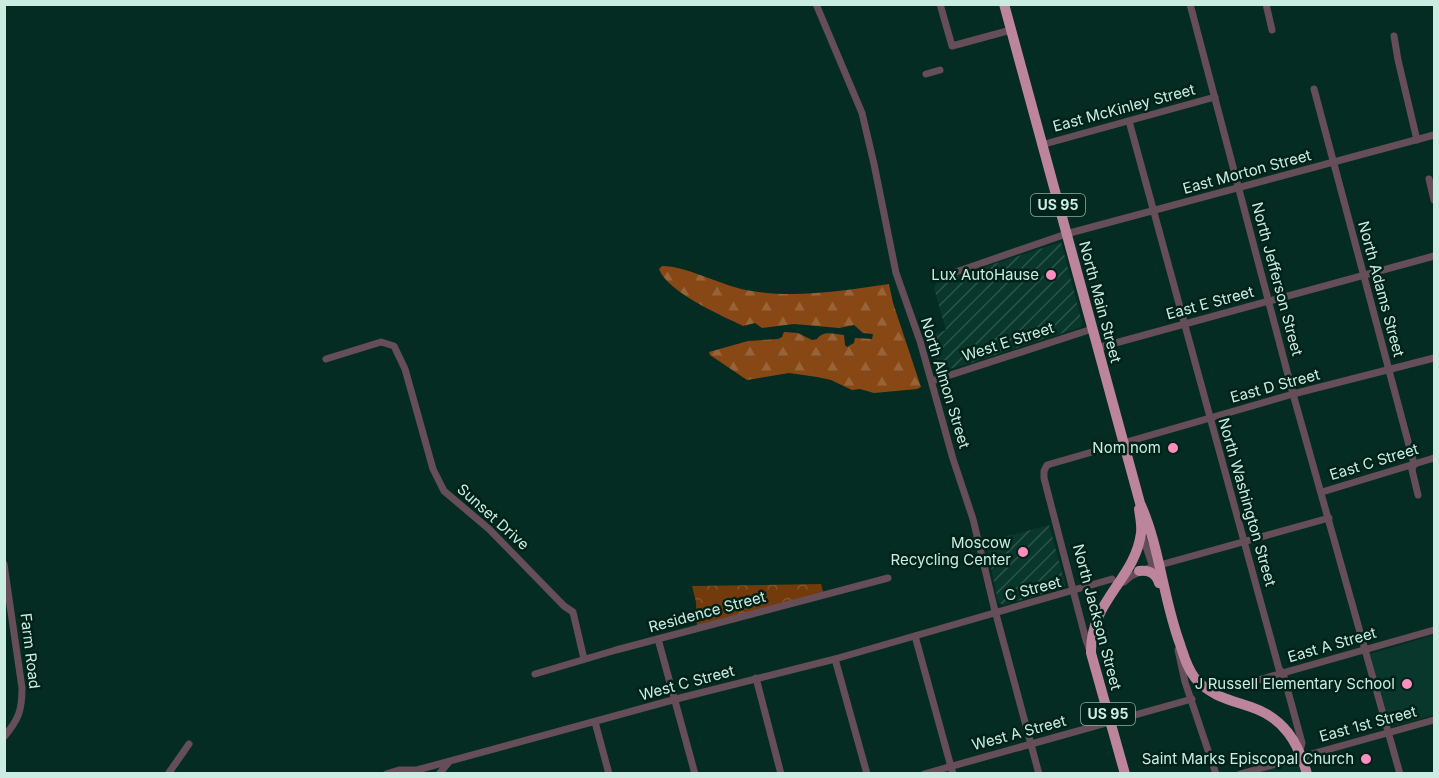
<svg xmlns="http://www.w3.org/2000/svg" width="1439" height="778" font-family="Inter,sans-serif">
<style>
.built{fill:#0a372c}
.industrial{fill:url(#industrial-furrows)}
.forest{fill:url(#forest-firs)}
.park{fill:url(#park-crowns)}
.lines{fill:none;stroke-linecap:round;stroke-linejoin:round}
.minor{stroke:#654e57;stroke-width:7}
.highway{stroke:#bd859b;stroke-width:10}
.poi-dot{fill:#fd8ebe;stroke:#002219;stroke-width:2}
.labels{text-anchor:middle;stroke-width:5;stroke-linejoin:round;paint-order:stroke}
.shield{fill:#002219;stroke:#8dafa5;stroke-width:1.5}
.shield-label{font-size:14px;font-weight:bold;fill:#caece1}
.street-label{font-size:15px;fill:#caece1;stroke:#002219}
.poi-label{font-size:15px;fill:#caece1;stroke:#002219;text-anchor:end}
</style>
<defs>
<pattern id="industrial-furrows" width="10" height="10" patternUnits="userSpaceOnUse" patternTransform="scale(1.5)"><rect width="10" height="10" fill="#0a372c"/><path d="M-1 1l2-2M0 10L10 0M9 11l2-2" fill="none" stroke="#2c544a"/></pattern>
<pattern id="forest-firs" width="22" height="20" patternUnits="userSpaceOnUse" patternTransform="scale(1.5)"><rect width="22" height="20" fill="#884815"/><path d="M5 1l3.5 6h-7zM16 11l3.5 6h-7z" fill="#976337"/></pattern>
<pattern id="park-crowns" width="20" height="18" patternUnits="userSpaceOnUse" patternTransform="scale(1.5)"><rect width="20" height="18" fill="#733a0b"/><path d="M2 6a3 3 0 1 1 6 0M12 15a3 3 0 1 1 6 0" fill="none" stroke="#86572e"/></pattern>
</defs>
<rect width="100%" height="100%" fill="#052c23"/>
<g class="built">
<path d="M1434,635V715L1391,727L1370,654Z"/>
<path d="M1303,757L1307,774H1241Z"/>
</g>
<g class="industrial">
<path d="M1061,242L1082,322L1081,327L958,367L938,371L928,337L946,330L934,288L936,283Z"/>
<path d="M1049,525L1065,583L1064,588L1003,605L998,602L986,542Z"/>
</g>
<path class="forest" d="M662,266C686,266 721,285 746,290C793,299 842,291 889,284L893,303L921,387L917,389L874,393L860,389L852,390L831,380L817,377L789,373L747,380L710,355L709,352L748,341L778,339L782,337L784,332L798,333L812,340L817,339C823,330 834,334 844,335L845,345L847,347L854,343L855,338L872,339L873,334L863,333L854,325L839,328L794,324L762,328L755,323L743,326C721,315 667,292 659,269Z"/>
<path class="park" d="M821,584L824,595L697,628L696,602L692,586Z"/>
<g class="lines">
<g class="minor">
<path d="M816,4L862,113L874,164L896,273L920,341L953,459L973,519L994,607L1039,774"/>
<path d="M940,4L952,46L1011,30"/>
<path d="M1190,4L1293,394L1400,774"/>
<path d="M1266,4L1272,30"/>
<path d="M1394,36L1398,60L1417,140"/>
<path d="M926,74L940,70"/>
<path d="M1314,89L1414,464L1412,470L1418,495"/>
<path d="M1129,121L1279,669L1283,673L1302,743L1300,750"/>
<path d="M1041,145L1215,97"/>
<path d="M1429,179L1434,200"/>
<path d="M950,274L1066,234L1434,135"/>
<path d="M1097,348L1434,256"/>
<path d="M326,359L381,342L394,346L405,369L433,469L444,491L489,529L564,606L573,612L584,659"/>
<path d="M932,381L1092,329"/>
<path d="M1322,492L1434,458"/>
<path d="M1142,535L1153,567"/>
<path d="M4,564L22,688C22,710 19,719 4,737"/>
<path d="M1124,582L1131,576L1149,568L1329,518"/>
<path d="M915,636L953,774"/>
<path d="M658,639L695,774"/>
<path d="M1178,650L1185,682L1216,774"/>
<path d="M1090,651L1086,640L1044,478V471L1047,465L1293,394L1434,358"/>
<path d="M835,659L867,774"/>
<path d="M535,674L616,650L888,578"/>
<path d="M756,678L781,774"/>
<path d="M1237,686L1434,630"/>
<path d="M595,722L609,774"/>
<path d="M168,774L189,744"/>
<path d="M386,774L399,770H417L680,698L835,659L1112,579"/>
<path d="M439,774L449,762"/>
<path d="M924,774L1192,699"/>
<path d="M1240,774L1434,720"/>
</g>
<g class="highway">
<path d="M1004,4L1140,503C1160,547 1163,599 1180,644C1184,656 1187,668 1195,678C1210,696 1230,700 1251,707C1284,718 1298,742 1307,774"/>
<path d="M1139,571C1149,570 1156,573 1159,583"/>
<path d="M1125,774L1091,653C1090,600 1135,580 1141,533C1142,525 1140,517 1139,509"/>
</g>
</g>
<g class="poi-dot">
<circle cx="1051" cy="275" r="6"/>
<circle cx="1173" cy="448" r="6"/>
<circle cx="1023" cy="552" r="6"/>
<circle cx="1407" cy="684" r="6"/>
<circle cx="1366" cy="759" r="6"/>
</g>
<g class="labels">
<g class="shield">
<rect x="1031" y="194" width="54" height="22" rx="4.5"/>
<rect x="1081" y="703" width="54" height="22" rx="4.5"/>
</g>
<g class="shield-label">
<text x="1058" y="210">US 95</text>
<text x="1108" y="719">US 95</text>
</g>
<g class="street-label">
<text transform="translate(1124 108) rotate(-15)" y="5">East McKinley Street</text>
<text transform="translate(1247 172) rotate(-15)" y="5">East Morton Street</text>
<text transform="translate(1277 279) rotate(75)" y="5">North Jefferson Street</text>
<text transform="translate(1381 289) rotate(75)" y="5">North Adams Street</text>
<text transform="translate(1100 302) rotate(75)" y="5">North Main Street</text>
<text transform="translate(1210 303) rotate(-15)" y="5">East E Street</text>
<text transform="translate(1008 342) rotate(-18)" y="5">West E Street</text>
<text transform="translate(945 383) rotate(73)" y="5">North Almon Street</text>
<text transform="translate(1275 386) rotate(-15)" y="5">East D Street</text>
<text transform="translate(1374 462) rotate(-17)" y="5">East C Street</text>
<text transform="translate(1247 502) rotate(74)" y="5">North Washington Street</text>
<text transform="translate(493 517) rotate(42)" y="5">Sunset Drive</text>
<text transform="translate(1033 589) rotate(-15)" y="5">C Street</text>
<text transform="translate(707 612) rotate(-15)" y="5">Residence Street</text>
<text transform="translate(1097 617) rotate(75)" y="5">North Jackson Street</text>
<text transform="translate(1332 645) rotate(-16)" y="5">East A Street</text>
<text transform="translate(30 651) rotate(83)" y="5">Farm Road</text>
<text transform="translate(687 683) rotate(-15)" y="5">West C Street</text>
<text transform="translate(1368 724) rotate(-15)" y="5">East 1st Street</text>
<text transform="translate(1019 733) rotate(-15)" y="5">West A Street</text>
</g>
<g class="poi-label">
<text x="1039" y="280">Lux AutoHause</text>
<text x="1161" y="453">Nom nom</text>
<text x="1011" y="548">Moscow<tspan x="1011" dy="17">Recycling Center</tspan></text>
<text x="1395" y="689">J Russell Elementary School</text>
<text x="1354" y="764">Saint Marks Episcopal Church</text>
</g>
</g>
<rect width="1439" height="778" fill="none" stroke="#caece1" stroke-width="12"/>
</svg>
